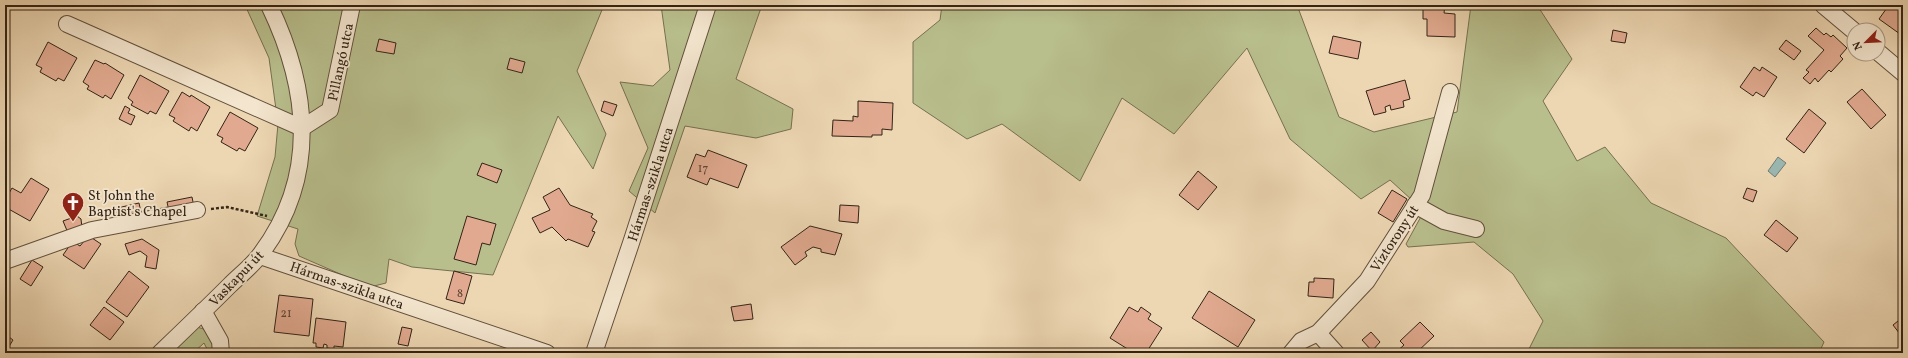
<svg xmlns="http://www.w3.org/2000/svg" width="1908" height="358" font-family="Vollkorn,serif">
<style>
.green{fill:#b8be8c;stroke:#767050}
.water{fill:#9ab8b1;stroke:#717c73}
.building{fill:#e1aa90;stroke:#332315}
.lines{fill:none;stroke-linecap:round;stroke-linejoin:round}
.minor-casing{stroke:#62503c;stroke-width:18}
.path{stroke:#332315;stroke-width:2.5;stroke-dasharray:3 2;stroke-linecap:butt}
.minor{stroke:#f3e5ce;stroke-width:16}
.labels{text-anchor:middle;stroke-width:3.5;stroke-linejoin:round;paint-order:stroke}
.number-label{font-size:12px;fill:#5e4534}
.street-label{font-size:14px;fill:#332315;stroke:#f3e5ce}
.poi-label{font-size:14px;fill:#332315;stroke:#f3e5ce;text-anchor:start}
</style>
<rect width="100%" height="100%" fill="#edd7b3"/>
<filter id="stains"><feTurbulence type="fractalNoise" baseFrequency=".005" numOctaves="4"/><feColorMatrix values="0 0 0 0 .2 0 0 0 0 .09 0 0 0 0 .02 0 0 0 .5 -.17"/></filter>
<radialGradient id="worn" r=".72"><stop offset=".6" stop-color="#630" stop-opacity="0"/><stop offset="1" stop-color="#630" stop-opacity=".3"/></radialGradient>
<g class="green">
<path d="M245,5H604L577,71L606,134L593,169L558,116L493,275L412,267L389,259L386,283L370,287L299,256L295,244L298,229L257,216L275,157L278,124L269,58Z"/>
<path d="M661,5H762L736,79L793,109L791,129L756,138L685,126L655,213L629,191L648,148L620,82L653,86L670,70Z"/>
<path d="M942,5H1297L1339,117L1374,132L1457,112L1471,5H1537L1572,59L1543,101L1577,161L1605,147L1651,203L1726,238L1824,342L1819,353H1527L1543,321L1513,274L1474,242L1408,247L1406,244L1424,211L1390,180L1361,199L1290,139L1247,48L1174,134L1122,98L1080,181L1002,124L967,139L913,103V42L940,20Z"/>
<path d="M197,327L210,331L215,353H209L204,343L193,353H167Z"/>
</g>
<path class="water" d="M1778,157L1786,163L1775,177L1768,171Z"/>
<g class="building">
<path d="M1423,5H1445L1444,13L1455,14V37L1427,36V19H1423Z"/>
<path d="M1889,5H1903V30L1900,34L1879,19Z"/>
<path d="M1816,28L1824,35L1826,33L1831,37L1833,35L1847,48L1840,56L1843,59L1831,72L1829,70L1818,82L1815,78L1810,84L1803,78L1809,72L1806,70L1824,50L1808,36Z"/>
<path d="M1613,30L1627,33L1625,43L1611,41Z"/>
<path d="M1333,36L1361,42L1358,59L1329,53Z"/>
<path d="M379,39L396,43L394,54L376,51Z"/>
<path d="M1786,40L1801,51L1794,60L1779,49Z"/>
<path d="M48,42L77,58L64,81L58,78L56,81L40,72L42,68L36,65Z"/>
<path d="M510,58L525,62L522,73L507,69Z"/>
<path d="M95,60L104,64L105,63L124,75L111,99L105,95L103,98L87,89L89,86L83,82Z"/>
<path d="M1754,67L1760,71L1762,67L1777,77L1764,97L1756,92L1753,96L1740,87Z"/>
<path d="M140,75L169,91L156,114L150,111L148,114L131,105L133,102L128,98Z"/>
<path d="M1405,80L1410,99L1403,101L1404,107L1391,110L1390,105L1385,107L1386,112L1374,115L1366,91Z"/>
<path d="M1862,89L1886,115L1871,129L1847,102Z"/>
<path d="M182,92L190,97L191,95L210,107L197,131L191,127L189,131L173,121L175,118L169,115Z"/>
<path d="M604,101L617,105L613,116L601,111Z"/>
<path d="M858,101L893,103L892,130L882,129V135H872V137L832,136L833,120L853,121V116L858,117Z"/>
<path d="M125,106L130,109L128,113L135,116L131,125L119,119Z"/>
<path d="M1809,109L1826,123L1804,153L1786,139Z"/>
<path d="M230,112L258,128L245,151L239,148L237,151L221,142L223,138L217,135Z"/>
<path d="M708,150L747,165L738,188L710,178L707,185L687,177L696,154L705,157Z"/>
<path d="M482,163L502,170L497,183L477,175Z"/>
<path d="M1198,171L1217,187L1198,210L1179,195Z"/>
<path d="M31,178L49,189L30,221L5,207V200L12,188L21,193Z"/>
<path d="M559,188L570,205L593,214L591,217L597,221L592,231L595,232L588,247L568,239L566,241L552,227L540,233L532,218L550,210L543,197Z"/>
<path d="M1747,188L1757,191L1753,202L1743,198Z"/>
<path d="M1392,190L1407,199L1393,222L1378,213Z"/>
<path d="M192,197L194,207L169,211L167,202Z"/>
<path d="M139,203L141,212L115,218L113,209Z"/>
<path d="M840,205L859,206L858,223L839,221Z"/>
<path d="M77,216L81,219L82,228L68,233L63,221Z"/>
<path d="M467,216L496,224L490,245L482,243L476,265L454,259Z"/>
<path d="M1776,220L1798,238L1787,252L1764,235Z"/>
<path d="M810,226L842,234L835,255L821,252V249L813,247L805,252L807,256L795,265L781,247Z"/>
<path d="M92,238L101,244L84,269L63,255L70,245L75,243L80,246L85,240Z"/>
<path d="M142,239L159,250L156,269L145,267L147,256L140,251L129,255L125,244Z"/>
<path d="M32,260L43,267L31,286L20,279Z"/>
<path d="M129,271L149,287L127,317L106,302Z"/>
<path d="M454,271L472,276L464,304L446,299Z"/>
<path d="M1314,278L1334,279L1333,298L1308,296L1309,282H1314Z"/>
<path d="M1209,291L1255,320L1238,347L1192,318Z"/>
<path d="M279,295L313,299L309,336L274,332Z"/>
<path d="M751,304L753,319L734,321L731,307Z"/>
<path d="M104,307L124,322L110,340L90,325Z"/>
<path d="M1129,307L1138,312L1141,307L1151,314L1148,319L1162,328L1146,353H1134L1110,338Z"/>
<path d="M1903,317V338L1893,325Z"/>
<path d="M316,318L346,322L343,347L334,346V349L327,348V345L324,344L323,348L316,347V343H313Z"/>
<path d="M1420,322L1434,336L1416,353H1395L1404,345L1400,341Z"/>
<path d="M402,327L412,329L408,346L398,344Z"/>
<path d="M1371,332L1380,342L1372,351L1362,340Z"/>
<path d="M5,334L13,340L5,353Z"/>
</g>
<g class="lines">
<g class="minor-casing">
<g id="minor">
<path d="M1823,5L1854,31"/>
<path d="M67,24L302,128L330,110L352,5"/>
<path d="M1878,52L1903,73"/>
<path d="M1415,205L1444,221L1476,229"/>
<path d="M260,256L547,353"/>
<path d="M5,261L92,230L197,210"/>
<path d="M203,311L220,341L221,353"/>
<path d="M1318,333L1336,353"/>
<path d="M160,353C184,330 207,308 230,285C240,275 252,266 260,255C319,177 309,88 269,5"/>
<path d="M594,353L631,243L708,5"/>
<path d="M1291,353L1301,341L1318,333L1367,281L1422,195L1450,92"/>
</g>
</g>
<path class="path" d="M211,209L227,207L267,216"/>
<use href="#minor" class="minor"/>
</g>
<defs>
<g id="church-pin" transform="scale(1.15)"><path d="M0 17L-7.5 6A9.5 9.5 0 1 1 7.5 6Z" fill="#8f2418" stroke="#f3e5ce"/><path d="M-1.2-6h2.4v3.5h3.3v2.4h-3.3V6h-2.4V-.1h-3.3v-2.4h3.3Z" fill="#fff"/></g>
</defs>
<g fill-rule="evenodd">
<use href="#church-pin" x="73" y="203"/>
</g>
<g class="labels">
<g class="number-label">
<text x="703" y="172">17</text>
<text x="460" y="297">8</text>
<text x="286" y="317">21</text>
</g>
<g class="street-label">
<text transform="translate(340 62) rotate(-78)" y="5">Pillangó utca</text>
<text transform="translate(650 184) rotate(-72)" y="5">Hármas-szikla utca</text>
<text transform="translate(1394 238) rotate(-57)" y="5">Víztorony út</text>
<text transform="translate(236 278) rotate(-46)" y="5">Vaskapui út</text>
<text transform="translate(347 285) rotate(19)" y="5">Hármas-szikla utca</text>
</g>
<g class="poi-label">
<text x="88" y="200">St John the<tspan x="88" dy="16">Baptist's Chapel</tspan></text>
</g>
</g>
<rect width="1908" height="358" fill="none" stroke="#edd7b3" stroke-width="20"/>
<rect x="6" y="6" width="1896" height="346" fill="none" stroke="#332315" stroke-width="2"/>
<rect x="10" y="10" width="1888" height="338" fill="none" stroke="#332315"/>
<g transform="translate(1866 42) rotate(246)"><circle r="19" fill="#f3e5ce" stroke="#a69784"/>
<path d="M0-3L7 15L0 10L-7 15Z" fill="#8f2418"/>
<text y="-6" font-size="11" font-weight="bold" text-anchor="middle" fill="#332315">N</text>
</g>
<rect width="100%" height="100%" filter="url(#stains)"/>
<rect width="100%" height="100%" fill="url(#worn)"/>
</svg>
